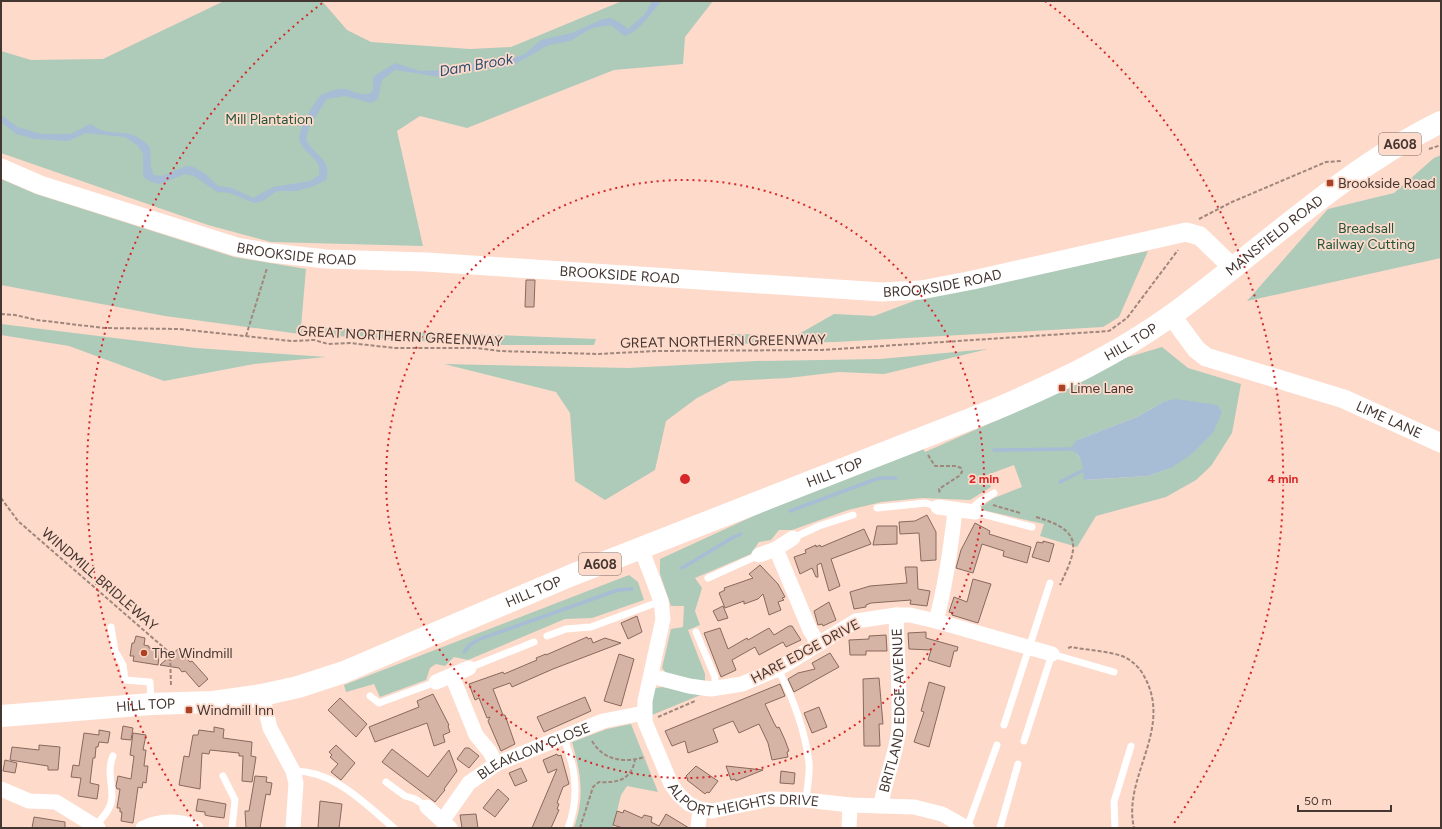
<svg xmlns="http://www.w3.org/2000/svg" width="1442" height="829" font-family="Figtree,sans-serif">
<style>
.green{fill:#aecab9;fill-rule:evenodd}
.water{fill:#a6bdd5}
.lines{fill:none;stroke-linecap:round;stroke-linejoin:round}
.stream{stroke:#a6bdd5;stroke-width:3.5}
.building{fill:#d5b4a6;stroke:#88695c}
.path{stroke:#a0877c;stroke-width:2;stroke-dasharray:4 2;stroke-linecap:butt}
.service{stroke:#fff;stroke-width:7}
.minor{stroke:#fff;stroke-width:15}
.tertiary{stroke:#fff;stroke-width:19}
.primary{stroke:#fff;stroke-width:22}
.ring{fill:none;stroke:#d62828;stroke-width:2;stroke-dasharray:2 4}
.poi-dot{fill:#ab4225;stroke:#fedacb;stroke-width:1.5}
.labels{text-anchor:middle;stroke-width:3.5;stroke-linejoin:round;paint-order:stroke}
.shield{fill:#fedacb;stroke:#7c675e;stroke-width:1}
.shield-label{font-size:13px;font-weight:bold;fill:#443630}
.park-label{font-size:14px;fill:#20553b;stroke:#fedacb}
.poi-label{font-size:14px;fill:#443630;stroke:#fedacb;text-anchor:start}
.street-label{font-size:14px;fill:#443630;stroke:#fedacb}
.water-label{font-size:15px;font-style:italic;fill:#2c4f73;stroke:#fedacb}
.centre{fill:#d62828;stroke:#fedacb;stroke-width:2}
.ring-label{font-size:12px;text-anchor:middle;font-weight:bold;fill:#d62828;stroke:#fedacb;stroke-width:3.5;stroke-linejoin:round;paint-order:stroke}
</style>
<rect width="100%" height="100%" fill="#fedacb"/>
<g class="green">
<path d="M224,1H322L347,30L371,42L470,49L511,47L622,1H713L685,37L683,64L614,70L467,128L420,116L397,131L423,246L271,242L208,225L1,153V51L31,60L103,59Z"/>
<path d="M1441,155V258L1247,301L1328,209L1394,193L1434,158Z"/>
<path d="M1,179L36,194L234,257L306,269L301,327L596,339L594,345H491L300,334L165,316L1,285Z"/>
<path d="M1148,251L1119,317L1103,327L836,342L731,344V334L797,335L834,314L874,316L927,296Z"/>
<path d="M1,324L196,348L326,357L254,364L164,381L69,346L1,335Z"/>
<path d="M1162,347L1188,368L1241,384L1232,433L1211,466L1196,480L1166,497L1096,516L1077,547L1040,536L1044,524L978,509L994,498L1022,487L1014,465L987,475L991,487L970,500L922,498L882,502L848,510L792,530H779L771,540L759,542L751,554L695,578L702,588L695,611L700,625L688,630L705,674V682L666,673L662,668L671,629L683,627L684,606H671L660,574V559L769,509L923,449L925,452L984,426L1125,358ZM1163,402L1171,468L1148,476L1085,480L1083,463L1076,453L1077,440L1137,417Z"/>
<path d="M988,349L884,374L839,372L788,378L730,381L697,398L666,421L655,470L605,500L575,481L570,413L556,392L444,364L628,368L756,361L880,359Z"/>
<path d="M629,575L638,582L644,600L592,618L565,619L468,660L454,657L445,666L436,664L430,668L426,680L380,697L374,684L346,692L344,685Z"/>
<path d="M662,687L703,694L652,715L651,693L656,688Z"/>
<path d="M631,724L658,792L627,786L621,795L613,828H574C585,796 581,774 572,742L607,729Z"/>
</g>
<g class="water">
<path d="M652,1H662C651,12 640,32 624,36L611,25L592,28L570,41L549,45L515,64L504,67L478,69L440,77L395,70L382,80L378,99L371,103L345,96L327,99L310,125L306,139C312,155 333,158 326,180L314,186L296,191H277L263,201L254,203L230,193L217,192L194,176L185,174L160,184L151,182L143,177V153L137,145L125,137L86,133L68,141L35,139L16,134L1,122V115L18,127L41,134H71L90,124C94,125 97,129 101,130C124,136 131,128 150,147L151,168L154,175L162,176L186,166L193,167L206,174L218,186L232,188L253,198L273,187L310,181L319,175C323,159 305,155 300,142C296,132 314,102 321,95C327,93 333,90 339,89C350,87 363,100 373,91V77L395,63L420,71L446,70L470,65L509,60L525,54L541,40L572,33L603,19L610,18L619,22L628,29L645,14Z"/>
<path d="M1176,399L1217,405L1222,412L1213,433L1193,453L1171,468L1148,476L1084,480C1083,466 1083,456 1070,449L1077,440L1137,417L1163,402Z"/>
</g>
<g class="lines">
<g class="stream">
<path d="M994,450L1070,449"/>
<path d="M1060,482L1084,470"/>
<path d="M790,511L879,478H896"/>
<path d="M682,568L732,538L741,534"/>
<path d="M464,652L471,644L480,639L618,590L632,589"/>
</g>
</g>
<g class="building">
<path d="M526,280H535L534,307H525Z"/>
<path d="M927,515L936,532V560L921,561L919,533L900,534L899,522L915,521Z"/>
<path d="M975,523L990,531L989,534L1031,547L1027,563L1003,556L1004,551L982,544L973,573L956,568L961,550Z"/>
<path d="M877,526H897V544L873,545Z"/>
<path d="M864,529L871,544L831,559L840,586L829,591L821,563L817,565L818,577H816L812,568L800,574L794,557L806,553L805,550L816,545V547L820,545L821,547Z"/>
<path d="M1043,541L1054,544L1049,562L1032,557L1037,542L1043,543Z"/>
<path d="M760,565L778,584L785,597L782,598L784,600L778,602L781,610L769,615L763,594L758,599L744,604V601L725,608L719,593L725,590L724,588L753,578L749,574Z"/>
<path d="M905,567H917L918,589L930,591L927,606L910,604L911,600L871,603L866,605V607L854,609L850,592L870,586L907,583Z"/>
<path d="M973,579L991,584L978,623L952,615V613L949,612L954,597L967,602Z"/>
<path d="M829,602L836,620L823,626L822,624L818,625L814,611Z"/>
<path d="M723,606L728,618L718,621L713,611Z"/>
<path d="M637,616L642,632L628,639L621,623Z"/>
<path d="M789,626H792L801,640L786,647L783,642L759,655L755,647L732,660L736,670L721,677L704,633L720,628L728,649L747,638L748,640L769,628L774,635Z"/>
<path d="M926,632V638L958,647L957,651H954L950,667L928,660L931,650L909,649L908,633Z"/>
<path d="M886,635L887,651H866V655H850L849,640L869,639V636Z"/>
<path d="M136,636L145,638L144,645L149,646V648L160,650L158,665L133,661L134,656H130L132,643H134Z"/>
<path d="M587,637L588,639L591,638L593,643L605,638L621,643L553,669L512,687L510,683L493,689L503,715H505L515,744L501,751L488,721L490,717L487,718L479,698L475,700L469,684L503,672L504,674L537,660L536,658L546,654V655Z"/>
<path d="M178,649L190,662L192,661L208,679L199,687L185,671L182,672L179,668L160,665Z"/>
<path d="M830,653L839,667L794,692L788,679L798,673L815,669L812,663Z"/>
<path d="M619,654L634,659L621,706L604,701Z"/>
<path d="M879,678L883,724H879L880,746H864L863,679Z"/>
<path d="M929,682L945,687L929,747L914,742L924,712L921,711Z"/>
<path d="M780,684L785,696L765,704L774,723L777,728L779,727L785,740L789,751L787,752L788,757L772,760L768,743L759,724L739,733L733,721L713,729L718,742L688,753L685,741L672,746L665,731Z"/>
<path d="M433,694L449,725L448,726L450,732L443,735L445,742L434,746L427,723L375,742L369,727L419,707L417,701Z"/>
<path d="M585,697L591,711L544,732L537,717Z"/>
<path d="M340,698L367,724L356,737L328,710Z"/>
<path d="M819,707L827,727L812,733L804,713Z"/>
<path d="M123,726L133,728L131,740L121,739Z"/>
<path d="M214,727L224,729L223,738L252,742L251,756L256,757L252,782L242,781L243,756H239V753L210,750L209,754L202,753L200,789L179,785L184,756L189,757L193,735H198L199,730L214,732Z"/>
<path d="M99,730L110,732L108,743L99,742L98,747H96L95,758H93L90,783L99,785L97,799L78,796L81,778L71,777L73,765L79,766L84,733L99,735Z"/>
<path d="M133,733L146,735L143,750H146L144,766H148L146,783L143,782L142,788L138,787L133,823L121,821L122,812H120V808H117L120,789H117L116,786L118,776L131,779L134,756L130,755Z"/>
<path d="M39,745L60,747L58,770H48V766L10,760L12,747L39,750Z"/>
<path d="M336,745L355,763L341,780L331,772L338,764L330,757L332,755L329,752Z"/>
<path d="M465,748H469L479,756L469,768L457,759Z"/>
<path d="M392,749L428,777L449,750L457,771L444,789L445,790L435,802L382,762Z"/>
<path d="M557,754L558,756L561,755L569,784L563,787L557,803L559,804L557,809L559,810L551,828H532L557,769L548,773L543,760Z"/>
<path d="M5,760L17,763L15,773L3,771Z"/>
<path d="M696,766L718,781L709,793L707,792L705,794L687,780L688,779L686,776Z"/>
<path d="M726,766L763,770L736,781L735,779L731,780Z"/>
<path d="M521,768L527,781L515,786L509,773Z"/>
<path d="M781,771L795,773L794,784L780,783Z"/>
<path d="M255,776L267,777L266,782L272,783L270,795L266,794L260,828H246L245,811H249Z"/>
<path d="M498,789L509,799L495,817L483,808Z"/>
<path d="M198,799L226,804L224,818L209,816L205,815V812L196,811Z"/>
<path d="M320,801L342,804L339,828H318Z"/>
<path d="M624,810L642,818L644,815L652,817L651,822L659,826L666,814L689,828H623L613,825L617,811L623,813Z"/>
<path d="M476,814L478,828H462L460,815Z"/>
<path d="M34,817L65,822V828H32Z"/>
</g>
<g class="lines">
<g class="path">
<path d="M1429,149L1441,145"/>
<path d="M1199,219L1232,202L1326,162L1342,161"/>
<path d="M1,314L15,315L37,320L104,328L179,329L291,341L314,340L328,344L350,343L395,348H477L500,351L597,354L657,351L822,350L1109,331L1127,318L1178,250"/>
<path d="M246,336L267,268"/>
<path d="M928,455L935,466H956L961,468L962,472L959,476L939,489L940,494"/>
<path d="M1,498L18,521L170,653L171,686"/>
<path d="M993,505L1020,513"/>
<path d="M1036,517C1084,531 1078,547 1060,585"/>
<path d="M1068,648L1071,647C1087,650 1107,651 1122,656C1132,660 1140,668 1144,676C1174,729 1122,777 1134,828"/>
<path d="M658,717L695,701"/>
<path d="M592,741C604,761 624,763 645,757"/>
<path d="M580,828L593,787L599,782C618,783 631,780 635,760"/>
</g>
<g class="service">
<path d="M877,508L926,503L938,507"/>
<path d="M970,510L979,502L994,493"/>
<path d="M975,512L1032,527"/>
<path d="M793,538L819,526L853,515"/>
<path d="M708,578L759,555"/>
<path d="M111,627L115,651L123,665L125,680L150,682L151,702"/>
<path d="M696,632L715,677V688"/>
<path d="M547,636L566,629L591,627L661,601"/>
<path d="M469,668L534,642"/>
<path d="M778,669C793,698 805,730 809,763C810,775 807,788 806,800"/>
<path d="M370,696L379,703L436,682"/>
<path d="M1004,725L1050,583"/>
<path d="M563,737C576,767 580,797 568,828"/>
<path d="M1024,741L1052,654L1114,672"/>
<path d="M293,771C334,770 365,804 394,828"/>
<path d="M223,776L235,800L232,828"/>
<path d="M386,782L405,796L415,799L427,807"/>
<path d="M95,826C100,820 106,815 109,808C117,794 105,774 113,756"/>
<path d="M967,828L997,745"/>
<path d="M1000,828L1018,764"/>
<path d="M1115,828L1114,802L1131,746"/>
</g>
<g class="minor">
<path d="M938,507L975,512"/>
<path id="s1" d="M641,548L661,601L663,619L645,701V722L671,784L679,795L689,804L700,809L712,811L770,799L806,800L850,805L914,807L942,814L967,828"/>
<path d="M776,549L810,630L818,643"/>
<path d="M759,555L776,549L793,538"/>
<path d="M936,621C946,584 951,547 955,510"/>
<path d="M452,676L476,735L490,752L496,764"/>
<path d="M651,676L689,686L711,689L742,684L778,669L856,621L896,615H910L936,621L1052,654"/>
<path d="M436,682L469,668"/>
<path d="M262,695L270,728L293,771L296,783L293,828"/>
<path d="M1,789L29,801L56,802L98,828"/>
<path id="s2" d="M881,806C884,779 898,753 899,725C900,689 897,651 896,615"/>
<path d="M427,807L450,828"/>
<path id="s3" d="M443,820L469,783L496,764L603,721L644,713"/>
<path d="M143,828C159,821 180,819 196,828"/>
<path d="M698,828L700,809"/>
<path d="M849,828L850,805"/>
</g>
<g class="tertiary">
<path id="s4" d="M1,168L40,185L237,247L271,253L326,259L426,262L548,270L882,292L921,290L973,280L1186,232L1200,236L1232,267"/>
<path id="s5" d="M1171,315L1196,349L1206,357L1344,399L1441,443"/>
</g>
<path class="primary" id="s6" d="M1,716L151,704L213,702L262,695L298,687L344,672L572,575L996,409C1057,383 1118,354 1172,315C1261,250 1341,171 1441,122"/>
</g>
<g class="ring">
<circle cx="685" cy="479" r="299"/>
<path d="M198 826A598 598 0 0 1 325 1M1045 1A598 598 0 0 1 1172 826"/>
</g>
<g class="poi-dot">
<rect x="1326" y="179" width="8" height="8" rx="2"/>
<rect x="1058" y="384" width="8" height="8" rx="2"/>
<circle cx="144" cy="653" r="4"/>
<rect x="185" y="706" width="8" height="8" rx="2"/>
</g>
<g class="labels">
<g class="shield">
<rect x="1379" y="133" width="42" height="22" rx="3"/>
<rect x="579" y="553" width="42" height="22" rx="3"/>
</g>
<g class="shield-label">
<text x="1400" y="149">A608</text>
<text x="600" y="569">A608</text>
</g>
<g class="park-label">
<text x="269" y="124">Mill Plantation</text>
<text x="1366" y="233">Breadsall<tspan x="1366" dy="16">Railway Cutting</tspan></text>
</g>
<g class="poi-label">
<text x="1338" y="188">Brookside Road</text>
<text x="1070" y="393">Lime Lane</text>
<text x="152" y="658">The Windmill</text>
<text x="197" y="715">Windmill Inn</text>
</g>
<g class="street-label">
<text dy="5" stroke="none"><textPath href="#s6" startOffset="1380">MANSFIELD ROAD</textPath></text>
<text dy="5" stroke="none"><textPath href="#s4" startOffset="309">BROOKSIDE ROAD</textPath></text>
<text dy="5" stroke="none"><textPath href="#s4" startOffset="633">BROOKSIDE ROAD</textPath></text>
<text dy="5" stroke="none"><textPath href="#s4" startOffset="957">BROOKSIDE ROAD</textPath></text>
<text transform="translate(400 336) rotate(3)" y="5">GREAT NORTHERN GREENWAY</text>
<text transform="translate(723 341) rotate(-1)" y="5">GREAT NORTHERN GREENWAY</text>
<text dy="5" stroke="none"><textPath href="#s6" startOffset="1201">HILL TOP</textPath></text>
<text dy="5" stroke="none"><textPath href="#s5" startOffset="249">LIME LANE</textPath></text>
<text dy="5" stroke="none"><textPath href="#s6" startOffset="877">HILL TOP</textPath></text>
<text transform="translate(100 579) rotate(41)" y="5">WINDMILL BRIDLEWAY</text>
<text dy="5" stroke="none"><textPath href="#s6" startOffset="553">HILL TOP</textPath></text>
<text transform="translate(805 651) rotate(-28)" y="5">HARE EDGE DRIVE</text>
<text dy="5" stroke="none"><textPath href="#s6" startOffset="145">HILL TOP</textPath></text>
<text dy="5" stroke="none"><textPath href="#s2" startOffset="97">BRITLAND EDGE AVENUE</textPath></text>
<text dy="5" stroke="none"><textPath href="#s3" startOffset="118">BLEAKLOW CLOSE</textPath></text>
<text dy="5" stroke="none"><textPath href="#s1" startOffset="327">ALPORT HEIGHTS DRIVE</textPath></text>
</g>
<g class="water-label">
<text transform="translate(476 65) rotate(-10)" y="5">Dam Brook</text>
</g>
</g>
<circle cx="685" cy="479" r="6" class="centre"/>
<g class="ring-label">
<text x="984" y="483">2 min</text>
<text x="1283" y="483">4 min</text>
</g>
<rect width="1442" height="829" fill="none" stroke="#443630" stroke-width="4"/>
<path d="M1298 805v6h93v-6" fill="none" stroke="#443630" stroke-width="2"/>
<text x="1304" y="805" font-size="12" fill="#443630" stroke="#fedacb" stroke-width="3" paint-order="stroke">50 m</text>
</svg>
